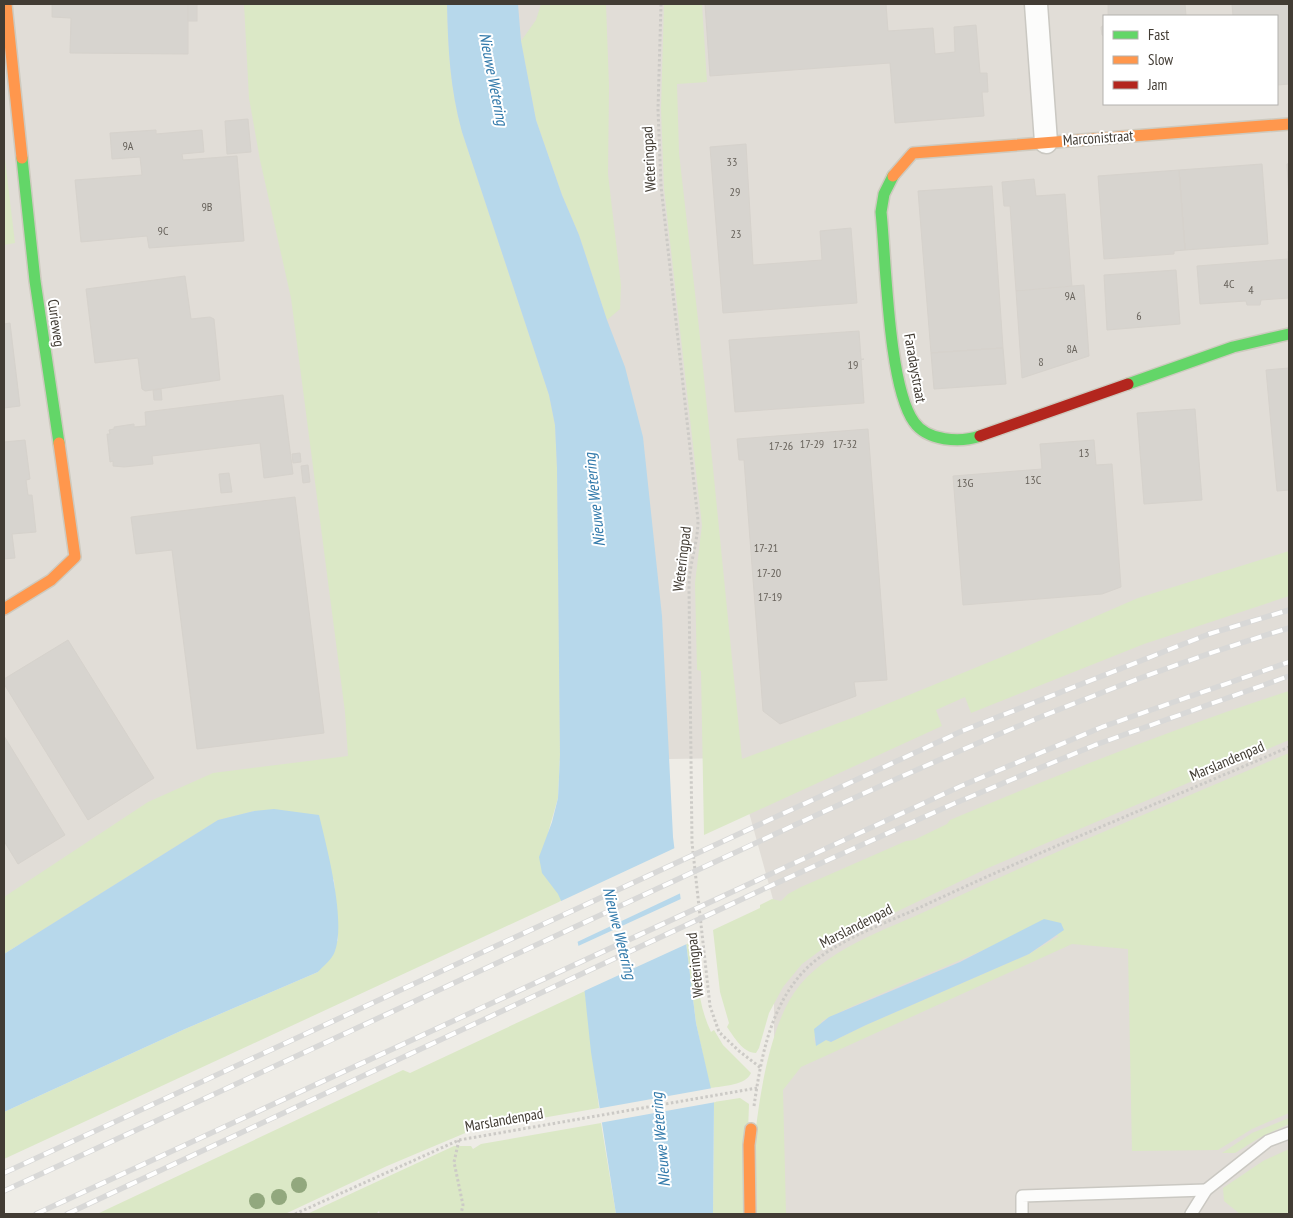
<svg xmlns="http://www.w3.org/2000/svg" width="1293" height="1218" font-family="'PT Sans Narrow',sans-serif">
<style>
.industrial{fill:#e1ddd7;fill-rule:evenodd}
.green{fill:#dbe8c6;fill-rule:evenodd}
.water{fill:#b7d8eb}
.pier{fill:#eeece6}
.building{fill:#d7d4cf;stroke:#d6d2cc}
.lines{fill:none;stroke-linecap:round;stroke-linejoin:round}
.lane-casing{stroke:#cac8c2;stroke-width:14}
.street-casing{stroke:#cac8c2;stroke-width:25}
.fast-casing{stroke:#cecabf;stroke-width:14}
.slow-casing{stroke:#cecabf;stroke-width:14}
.jam-casing{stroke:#cecabf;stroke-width:14}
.path{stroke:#cccac6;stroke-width:3;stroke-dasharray:2.5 2.5;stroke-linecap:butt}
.lane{stroke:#fcfcfb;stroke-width:11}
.street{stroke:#fcfcfb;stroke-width:22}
.fast{stroke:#63d668;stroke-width:11}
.slow{stroke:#ff974d;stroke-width:11}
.jam{stroke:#b3261e;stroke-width:11}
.rail-casing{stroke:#d8d8d7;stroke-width:5.5}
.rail{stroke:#fff;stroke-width:4;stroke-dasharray:11;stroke-linecap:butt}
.tree{fill:#92a87e}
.labels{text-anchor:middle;stroke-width:4;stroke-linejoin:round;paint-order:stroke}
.number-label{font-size:12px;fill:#68635c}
.street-label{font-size:15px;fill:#423c34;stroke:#fff}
.water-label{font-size:16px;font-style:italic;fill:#3179aa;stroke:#fff}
</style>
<rect width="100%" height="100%" fill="#eeece6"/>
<path class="industrial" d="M4,4H1289V1214H774V903L734,758L336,764L4,953ZM1104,16H1277V104H1104Z"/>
<g class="green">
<path d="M244,4H447C448,49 450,88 462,132L549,395L555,425L557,468L560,755L558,798L548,833L561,901L4,1159V1112L185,1029L318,972L338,940L334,880L254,811L218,820L4,954V897L148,802L213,773L348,756L345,712L291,298L260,160L249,98Z"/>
<path d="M541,4H606L609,86L608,174L621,285L620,309L607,320L579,235L562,195L536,120L521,41L536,20Z"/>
<path d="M664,4H702L707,82L677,84L679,153L699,328L742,759L860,715L1009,654L1138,598L1289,551V596L1144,644L971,713L965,697L936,710L942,726L704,835L701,671L697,670L695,583L702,525L664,188L661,109Z"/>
<path d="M4,151L15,243L4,245Z"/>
<path d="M1289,691V740L988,868L829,944L802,964L783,987L769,1013L759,1048L756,1053C743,1053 734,1037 727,1027L729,1023L720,992L713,930L760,908V905L772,899L781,901L788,894L801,887L906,841L914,840L947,824L950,820C1062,773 1174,728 1289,691Z"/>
<path d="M1289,753V1113L1252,1129L1218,1150L1132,1151L1128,949L1072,944L801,1067L783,1090L786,1214H757C757,1186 753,1156 756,1128C761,1087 771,1027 794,993C824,949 886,930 933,908C1050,853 1170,804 1289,753ZM1026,929L1059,936L1029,954L866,1025L831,1042L826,1040L816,1045L814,1039L822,1021C888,987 960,964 1026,929Z"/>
<path d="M694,939C697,970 697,1003 711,1032L714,1030L723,1045L751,1073C746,1085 724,1086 710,1088L696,1023L686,942Z"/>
<path d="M585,991L599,1108L479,1129L470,1128V1131L387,1166L285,1214H97L403,1070L410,1073Z"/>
<path d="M740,1098L749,1104L745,1214H713L714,1102Z"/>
<path d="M1289,1118V1124L1259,1138L1235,1153H1222L1252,1133Z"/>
<path d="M601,1123L616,1214H380L379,1211L376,1214H307L454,1146H471L473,1149L481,1144Z"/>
<path d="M1289,1149V1214H1240L1224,1201L1223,1188L1263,1161Z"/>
</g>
<g class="water">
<path d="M447,4H518L521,41L536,120L562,195L579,235L607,320L625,367L643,437L662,616L673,837L696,1023L714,1102L713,1214H616L591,1052L581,957L576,935L558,894L542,873L539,857L552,822L558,798L560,755L557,468L555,425L549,395L462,132C450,88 448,49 447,4Z"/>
<path d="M274,809L319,815C327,848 346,920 335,951C332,960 324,965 318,972L185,1029L4,1112V954L218,820L254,811Z"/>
<path d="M1044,919L1061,923L1064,930L1029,954L866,1025L831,1042L826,1040L816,1046L814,1029L829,1017L960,962Z"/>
</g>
<g class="pier">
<path d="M677,847L683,892L575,943L559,902Z"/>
<path d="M683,898L689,943L582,992L581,972L576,947Z"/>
<path d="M713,1088L716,1102L599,1123L596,1109Z"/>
</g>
<g class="building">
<path d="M52,4H188V54L70,53L71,18L52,17Z"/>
<rect x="188" y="4" width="9" height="17"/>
<path d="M705,4H886L888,31L933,28L935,54L955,52L954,27L976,25L980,73H987L988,92H982L984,116L895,123L890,63L710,76Z"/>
<path d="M1108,4H1185L1186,16H1108Z"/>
<path d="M1232,4H1289V84L1277,85V16H1233Z"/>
<path d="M1104,25V36L1102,35L1101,27Z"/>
<path d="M248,119L251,152L227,154L225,121Z"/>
<path d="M156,130V134L202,130L204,152L182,154L183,160L237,156L244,241L149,248L147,236L81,242L75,180L142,175L140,157L112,159L110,133Z"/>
<path d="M746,144L753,265L822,260L820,231L851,228L857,303L723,313L710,147Z"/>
<path d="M1289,163V198L1287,164Z"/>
<path d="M1262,164L1268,244L1185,250L1179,170Z"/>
<path d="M1179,170L1185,250L1174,251V254L1104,259L1098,176Z"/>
<path d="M1034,179L1036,196L1065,194L1072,287L1016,291L1010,206H1004L1002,182Z"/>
<path d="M992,186L1003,348L931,353L918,191Z"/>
<path d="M1288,251H1289V298L1261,300L1260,305H1247L1246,301L1200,304L1197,266L1288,259Z"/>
<path d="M1176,270L1180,324L1107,330L1104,275Z"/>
<path d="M185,276L191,319L210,317L214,319L220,380L145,391L142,389L138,358L95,363L86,289Z"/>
<path d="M1084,285L1089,356L1022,378L1016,291Z"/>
<path d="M10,323L20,406L4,408V324Z"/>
<path d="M859,331L861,359H864L861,360L864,403L735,412L729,340Z"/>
<path d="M1003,348L1006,384L934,389L931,353Z"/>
<path d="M1289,368V490L1277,491L1266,370Z"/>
<path d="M161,389L162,400H154L153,390Z"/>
<path d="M283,395L293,474L264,478L260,443L152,456L153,464L124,467L113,466V461L110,462L107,434H110L109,430L114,429V427L134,424V427L146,426L145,412Z"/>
<path d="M1195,409L1202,500L1144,504L1137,413Z"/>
<path d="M868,429L887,680L854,682L856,696L780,724L763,711L744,460H739L737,439Z"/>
<path d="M25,440L30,479L26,480L28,495H32L36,532L12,534L15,558L4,559V442Z"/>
<path d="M1094,440L1096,465L1112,464L1121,587L1102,594L963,605L953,476L1042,469L1040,444Z"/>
<path d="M300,453L301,462L293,463L292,454Z"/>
<path d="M308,465L310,482L303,483L301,466Z"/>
<path d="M229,473L232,492L221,493L219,474Z"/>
<path d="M295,497L324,733L197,749L172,550L136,554L131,517Z"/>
<path d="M68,640L154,778L88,820L4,684V679Z"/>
<path d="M4,736L65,835L18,864L4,841Z"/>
</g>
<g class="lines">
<g class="lane-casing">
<g id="lane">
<path d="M1022,1214V1196L1206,1190"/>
<path d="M1191,1214L1206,1190L1268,1141L1289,1133"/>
</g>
</g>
<g class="street-casing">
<path id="street" d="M1036,4L1046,142"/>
</g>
<g class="fast-casing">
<g id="fast">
<path d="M22,158L35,281L59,443"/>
<path d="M893,176L884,194L881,212C886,260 888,386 914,422C927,441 960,443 980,436"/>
<path d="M1128,384L1233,347L1289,334"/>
</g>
</g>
<g class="slow-casing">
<g id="slow">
<path d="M6,4L22,158"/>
<path d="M893,176L913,153L1289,124"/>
<path d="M4,609L51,580L75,557L59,443"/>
<path d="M750,1214L749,1145L751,1129"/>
</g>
</g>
<g class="jam-casing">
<path id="jam" d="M980,436L1128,384"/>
</g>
<g class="path">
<path d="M661,4L658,109L661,186L698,520C698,543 689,564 689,587L692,843L710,1006L719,1032L739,1051L761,1068"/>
<path d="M754,1106C761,1058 770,1006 805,970C833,941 884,924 921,907C1042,850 1166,800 1289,747"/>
<path d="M459,1140L454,1162L463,1205L461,1214"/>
<path d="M295,1214L459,1140L757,1088"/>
</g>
<use href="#lane" class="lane"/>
<use href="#street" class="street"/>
<use href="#fast" class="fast"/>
<use href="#slow" class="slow"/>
<use href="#jam" class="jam"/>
<g class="rail-casing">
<g id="rail">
<path d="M4,1173L962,731L1209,634L1289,610"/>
<path d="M4,1191C224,1090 444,988 663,886C868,791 1073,693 1289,628"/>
<path d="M36,1214L961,786L1102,727L1289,662"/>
<path d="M67,1214L768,887L953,804L1095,745L1289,676"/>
</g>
</g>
<use href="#rail" class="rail"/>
</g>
<g class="tree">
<circle cx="299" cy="1185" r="8"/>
<circle cx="279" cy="1197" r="8"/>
<circle cx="257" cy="1201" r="8"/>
</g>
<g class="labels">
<g class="number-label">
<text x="128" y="150">9A</text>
<text x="732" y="166">33</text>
<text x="735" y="196">29</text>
<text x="207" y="211">9B</text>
<text x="163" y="235">9C</text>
<text x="736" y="238">23</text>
<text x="1229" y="288">4C</text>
<text x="1251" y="294">4</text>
<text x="1070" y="300">9A</text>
<text x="1139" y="320">6</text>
<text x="1072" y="353">8A</text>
<text x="1041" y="366">8</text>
<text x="853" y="369">19</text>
<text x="812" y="448">17-29</text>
<text x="845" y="448">17-32</text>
<text x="781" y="450">17-26</text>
<text x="1084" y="457">13</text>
<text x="1033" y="484">13C</text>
<text x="965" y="487">13G</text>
<text x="766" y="552">17-21</text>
<text x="769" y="577">17-20</text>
<text x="770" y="601">17-19</text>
</g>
<g class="street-label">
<text transform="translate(1098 138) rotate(-4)" y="5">Marconistraat</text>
<text transform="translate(649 159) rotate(-93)" y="5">Weteringpad</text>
<text transform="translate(56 323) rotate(82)" y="5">Curieweg</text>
<text transform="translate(915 368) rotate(80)" y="5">Faradaystraat</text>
<text transform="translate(682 559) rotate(-83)" y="5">Weteringpad</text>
<text transform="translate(1227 761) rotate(-23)" y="5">Marslandenpad</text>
<text transform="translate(856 926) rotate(-27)" y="5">Marslandenpad</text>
<text transform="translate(695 965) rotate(-96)" y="5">Weteringpad</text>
<text transform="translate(504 1120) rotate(-10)" y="5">Marslandenpad</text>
</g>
<g class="water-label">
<text transform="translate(494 79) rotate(79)" y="6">Nieuwe Wetering</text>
<text transform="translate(594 500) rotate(-96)" y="6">Nieuwe Wetering</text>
<text transform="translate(620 933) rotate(76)" y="6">Nieuwe Wetering</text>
<text transform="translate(660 1140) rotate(-95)" y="6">NIeuwe Wetering</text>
</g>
</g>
<rect width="1293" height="1218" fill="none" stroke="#423c34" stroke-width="10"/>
<rect x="1103" y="15" width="175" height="90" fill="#ffffff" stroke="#b3b1ae"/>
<rect x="1113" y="31" width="25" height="8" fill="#63d668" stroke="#b3b1ae"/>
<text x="1148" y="40" font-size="15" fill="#423c34">Fast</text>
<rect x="1113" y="56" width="25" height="8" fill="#ff974d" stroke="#b3b1ae"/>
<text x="1148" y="65" font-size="15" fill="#423c34">Slow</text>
<rect x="1113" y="81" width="25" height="8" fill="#b3261e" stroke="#b3b1ae"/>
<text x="1148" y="90" font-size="15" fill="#423c34">Jam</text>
</svg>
